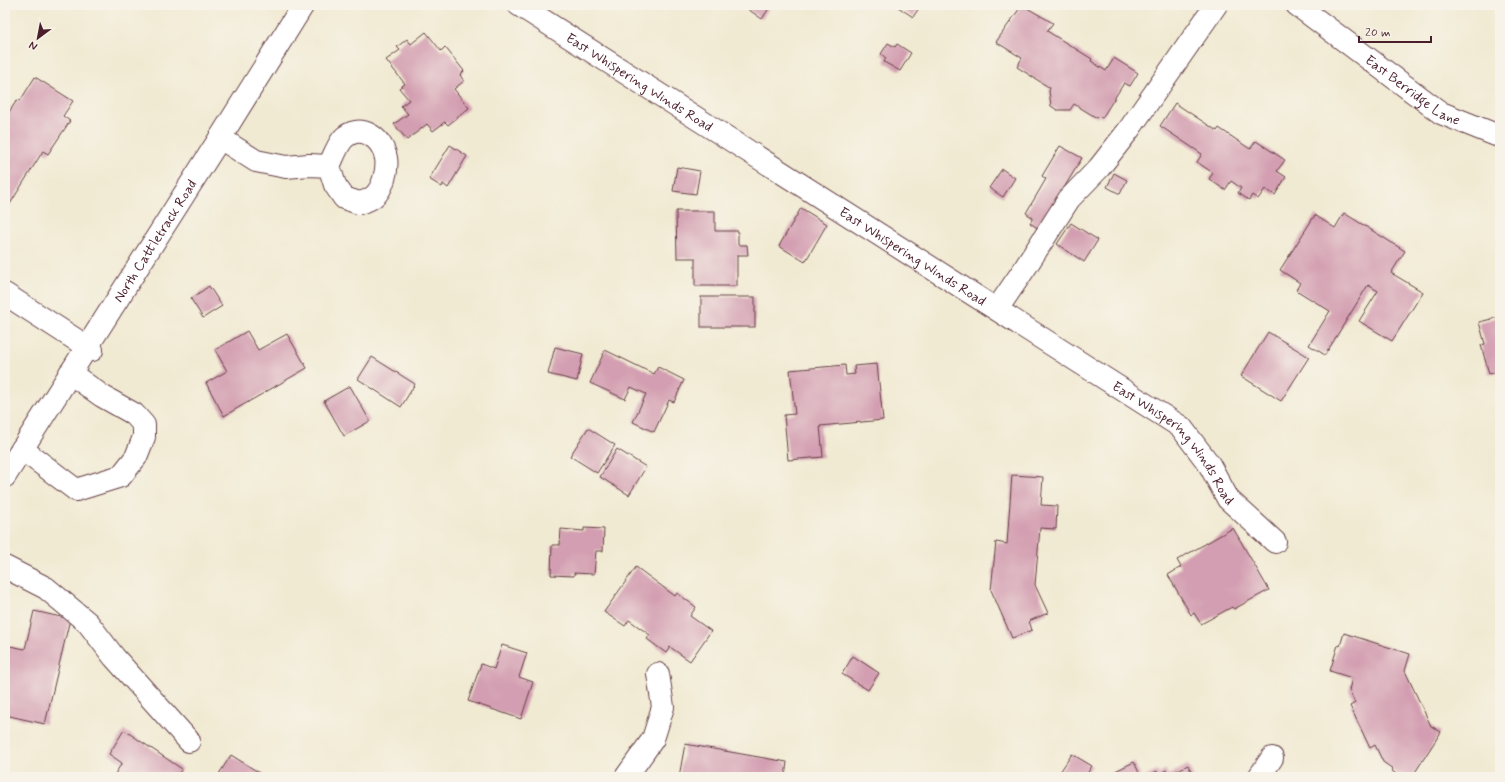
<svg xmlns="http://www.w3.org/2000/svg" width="1505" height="782" font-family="Mynerve,sans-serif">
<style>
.building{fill:#d39eb1}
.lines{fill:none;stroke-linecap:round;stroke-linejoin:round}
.minor-casing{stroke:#633d44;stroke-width:24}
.minor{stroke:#fff;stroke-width:22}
.labels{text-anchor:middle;stroke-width:3;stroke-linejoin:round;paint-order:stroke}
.street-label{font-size:14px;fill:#4a1f2b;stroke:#f7f3e8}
</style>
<rect width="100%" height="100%" fill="#f7f3e8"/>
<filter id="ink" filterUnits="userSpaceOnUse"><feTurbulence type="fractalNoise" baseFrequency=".025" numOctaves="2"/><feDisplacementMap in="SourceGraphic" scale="8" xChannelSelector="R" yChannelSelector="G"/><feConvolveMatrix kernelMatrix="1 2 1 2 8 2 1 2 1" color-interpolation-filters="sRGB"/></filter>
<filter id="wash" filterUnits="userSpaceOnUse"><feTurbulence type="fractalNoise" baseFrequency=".012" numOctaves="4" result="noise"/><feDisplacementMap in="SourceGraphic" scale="16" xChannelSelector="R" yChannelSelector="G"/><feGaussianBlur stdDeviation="0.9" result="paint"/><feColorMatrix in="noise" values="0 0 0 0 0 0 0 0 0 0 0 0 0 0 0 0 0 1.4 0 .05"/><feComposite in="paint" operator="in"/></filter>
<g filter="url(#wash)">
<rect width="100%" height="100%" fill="#f1ead3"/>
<g id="blocks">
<g class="building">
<path d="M742,5H771L762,19Z"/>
<path d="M895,5H921L913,17Z"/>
<path d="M1022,5L1053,23L1047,31L1092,59L1091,61L1106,71L1114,58L1138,73L1130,86L1124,83L1102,118L1099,116L1097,118L1074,104L1070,110H1057L1051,106L1049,91L1050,88L1017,67L1022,58L996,42Z"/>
<path d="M426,32L441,51L445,47L464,71L460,75L464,81L454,89L469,108L448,125L445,122L433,131L427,124L407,140L394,124L408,114L401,106L409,100L399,88L405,84L386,60L400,50L397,47L407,39L411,44Z"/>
<path d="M888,43L895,47L897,44L911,53L900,71L884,62L886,58L881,54Z"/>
<path d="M35,77L73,101L63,116L70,121L48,154L43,151L5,212V118L17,100L20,101Z"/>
<path d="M1175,103L1217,131L1219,128L1250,149L1256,141L1285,160L1277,171L1286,177L1275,195L1265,189L1258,199L1252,195L1249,200L1238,193L1241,188L1231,181L1225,190L1209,179L1213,173L1197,162L1202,154L1160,126Z"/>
<path d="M450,145L467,156L448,188L443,184L442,187L429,179Z"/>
<path d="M1060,146L1082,158L1039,229L1030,223L1033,218L1026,213L1046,179L1042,176Z"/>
<path d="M677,167L700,171L696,194L673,191Z"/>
<path d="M1002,169L1015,178L1003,197L989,188Z"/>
<path d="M1114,173L1127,180L1120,194L1107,187Z"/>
<path d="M801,208L827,224L805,262L779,246Z"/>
<path d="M676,211H715V231H738V245H747L748,255H737V286H695V258H677Z"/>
<path d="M1344,213L1405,251L1391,273L1423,292L1392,341L1359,321L1378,291L1368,285L1325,355L1309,345L1330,311L1296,290L1300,283L1280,270L1315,215L1335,228Z"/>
<path d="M1071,223L1098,240L1084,262L1057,244Z"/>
<path d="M209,286L222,306L203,318L191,299Z"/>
<rect x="701" y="297" width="54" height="30"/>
<path d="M1500,317V383H1499L1497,372L1489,374L1481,345L1485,344L1479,322Z"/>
<path d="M247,331L258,350L287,334L307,368L224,416L206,383L227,371L215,350Z"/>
<path d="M1268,332L1309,357L1281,401L1241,376Z"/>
<path d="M555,347L583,354L577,381L548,374Z"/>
<path d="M605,350L654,374L658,367L684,380L674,402L669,400L654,432L633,422L646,394L631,387L625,399L590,383Z"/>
<path d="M372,357L415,384L401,407L358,379Z"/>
<path d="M877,364L883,420L820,426L823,457L788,460L784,415L795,414L790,370L845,365L846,375L855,374L854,366Z"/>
<path d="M350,386L370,421L344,436L324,401Z"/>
<path d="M588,428L615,445L597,473L570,456Z"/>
<path d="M617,449L646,467L629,495L600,477Z"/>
<path d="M1012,475L1043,477L1041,505L1057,506L1056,529L1040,528L1035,585L1048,613L1029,621L1032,630L1012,638L991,590L996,542L1007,544Z"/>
<path d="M584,528L604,529L603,551H596L594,574L574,573V576L551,575L552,545H560L561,529L584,531Z"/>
<path d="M1233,528L1269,590L1234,609L1232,607L1201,624L1194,613L1191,615L1168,575L1181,567L1177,560Z"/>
<path d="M636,567L675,596L677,593L696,607L690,616L711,631L690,661L670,647L666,653L647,639L650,635L629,620L625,626L604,612Z"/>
<path d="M34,611L70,619L45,724L5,715V645L25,649Z"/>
<path d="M1344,633L1410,654L1405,671L1431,726L1441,732L1412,777L1407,774L1405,777L1400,774L1399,776L1392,771L1393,769L1383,762L1375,745L1370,748L1350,706L1355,703L1349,690L1352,678L1330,671L1338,645L1340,646Z"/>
<path d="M502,645L527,653L519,677L533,682L521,719L468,701L481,664L494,669Z"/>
<path d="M853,656L879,673L868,690L842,674Z"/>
<path d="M124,730L182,769L176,777H113L122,763L109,754Z"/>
<path d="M685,744L787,762L785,777H679Z"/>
<path d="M1072,754L1092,766L1085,777H1062L1058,775Z"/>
<path d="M231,755L266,777H217Z"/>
<path d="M1134,762L1141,777H1103Z"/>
<path d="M1188,765L1194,777H1144L1157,771L1159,774L1166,770L1168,775Z"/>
</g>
</g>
</g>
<g filter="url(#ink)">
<use href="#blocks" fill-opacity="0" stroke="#633d44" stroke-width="1"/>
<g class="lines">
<g class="minor-casing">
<g id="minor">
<path id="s1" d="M519,5L1181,427L1209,464L1228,499L1275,542"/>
<path id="s2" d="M1297,5L1441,113L1496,135"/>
<path d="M220,138L256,161L286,167L309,165L329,166L335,185L344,198L359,203C363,202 369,200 373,197C383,190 388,169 386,158C382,137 359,122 343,139C337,146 333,158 329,166"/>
<path d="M5,294L92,350"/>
<path d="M997,309L1025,268L1069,199L1099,168L1128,131L1216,5"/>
<path d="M22,449L76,490L121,476L136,457L144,437V425L134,414L102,396L70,373"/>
<path id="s3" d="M5,476L220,138L303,5"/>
<path d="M5,567L46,588L88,623L114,657L189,741"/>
<path d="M626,777L653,739L663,707L658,674"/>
<path d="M1259,777L1272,758"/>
</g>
</g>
<use href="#minor" class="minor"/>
</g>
</g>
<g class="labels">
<g class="street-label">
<text dy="5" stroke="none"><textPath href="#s1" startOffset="143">East Whispering Winds Road</textPath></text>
<text dy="5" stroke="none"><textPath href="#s2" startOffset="144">East Berridge Lane</textPath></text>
<text dy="5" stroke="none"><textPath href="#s3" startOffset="279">North Cattletrack Road</textPath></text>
<text dy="5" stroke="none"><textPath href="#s1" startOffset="467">East Whispering Winds Road</textPath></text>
<text dy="5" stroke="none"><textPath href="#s1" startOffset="791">East Whispering Winds Road</textPath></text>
</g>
</g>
<rect width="1505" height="782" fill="none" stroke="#f7f3e8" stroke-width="20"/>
<g transform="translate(38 38) rotate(212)" stroke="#f7f3e8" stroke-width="3" paint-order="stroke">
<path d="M0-3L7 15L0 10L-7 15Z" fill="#4a1f2b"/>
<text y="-6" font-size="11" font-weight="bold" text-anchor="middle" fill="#4a1f2b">N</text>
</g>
<path d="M1359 36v6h72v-6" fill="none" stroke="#4a1f2b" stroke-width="2"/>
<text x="1365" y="36" font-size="12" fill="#4a1f2b" stroke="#f7f3e8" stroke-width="3" paint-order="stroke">20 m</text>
</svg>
